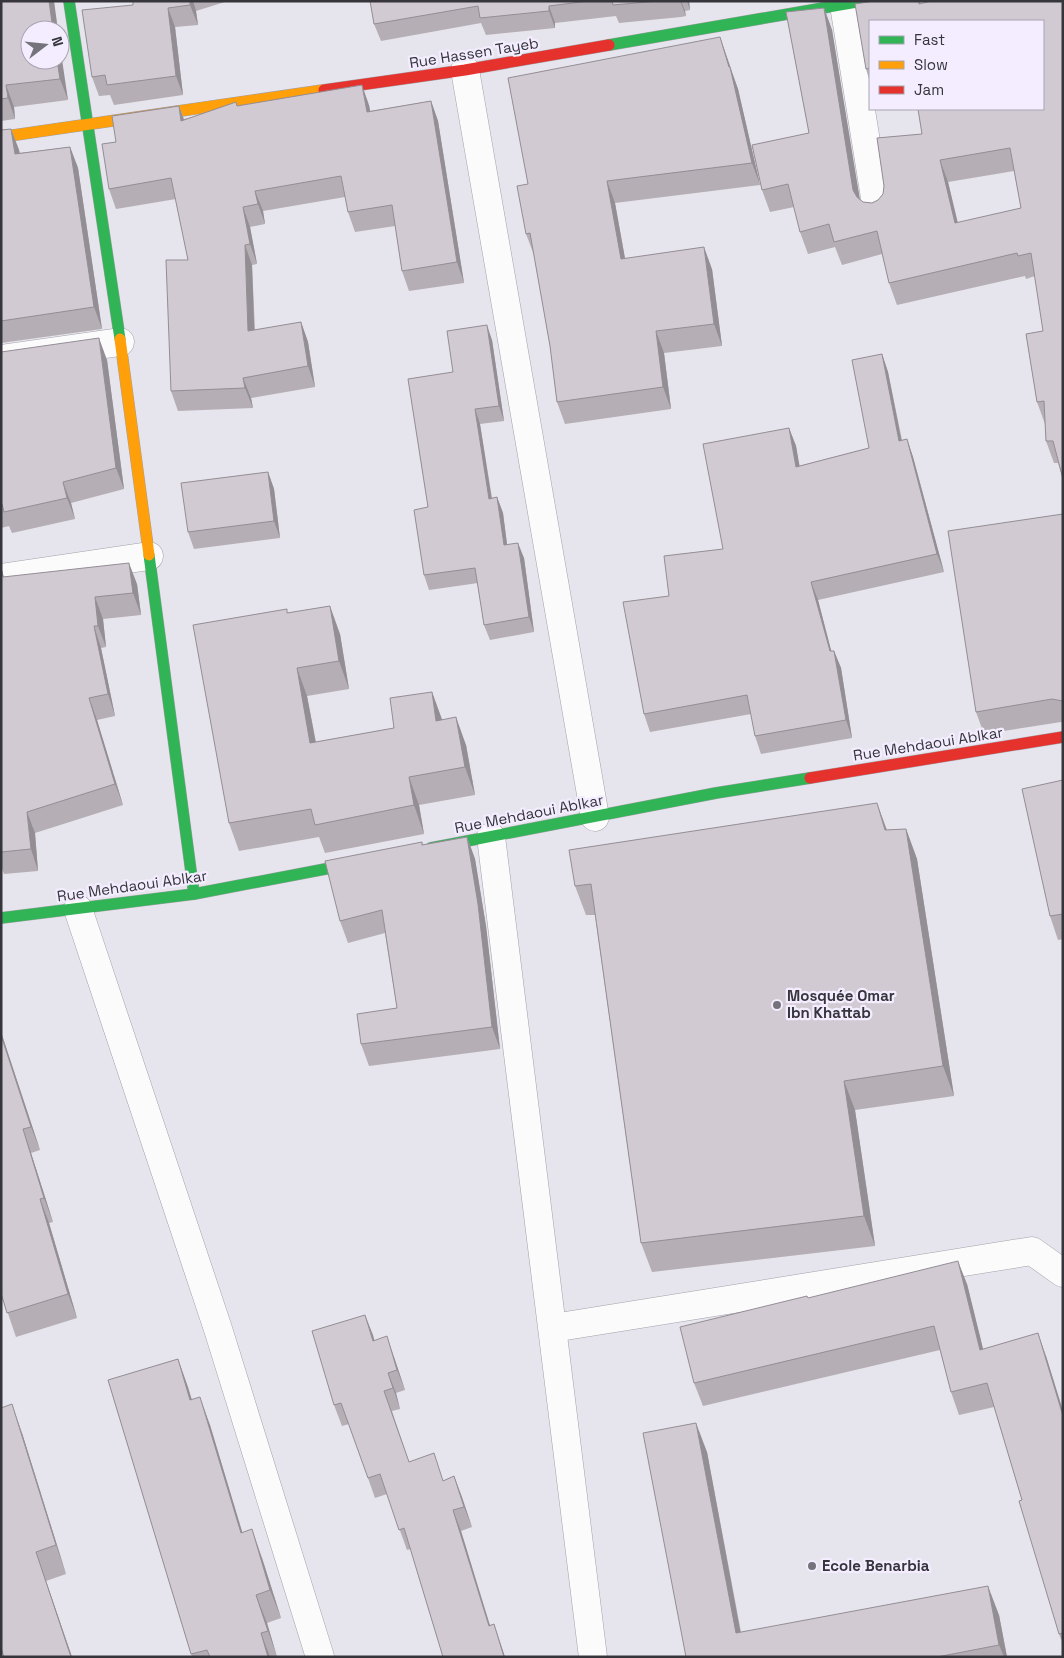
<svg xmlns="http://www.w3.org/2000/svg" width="1064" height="1658" font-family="'Space Grotesk',sans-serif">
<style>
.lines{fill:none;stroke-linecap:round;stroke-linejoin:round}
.street-casing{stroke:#a3a1a8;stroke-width:29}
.fast-casing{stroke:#a3a1a8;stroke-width:12}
.slow-casing{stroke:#a3a1a8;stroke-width:12}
.jam-casing{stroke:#a3a1a8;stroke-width:12}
.street{stroke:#fbfbfc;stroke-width:28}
.fast{stroke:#30b455;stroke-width:11}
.slow{stroke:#ff9f0a;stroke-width:11}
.jam{stroke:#e5322d;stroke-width:11}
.wall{fill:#b5aeb5;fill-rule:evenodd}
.shaded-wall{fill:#938d94}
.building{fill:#d2cad3;stroke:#938d94;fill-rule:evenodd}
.poi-dot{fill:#74727a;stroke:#f3edff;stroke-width:2}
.labels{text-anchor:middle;stroke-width:4.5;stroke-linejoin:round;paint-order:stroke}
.street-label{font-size:15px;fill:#37353c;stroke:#f3edff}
.poi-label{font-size:15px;font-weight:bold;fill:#37353c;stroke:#f3edff;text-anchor:start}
</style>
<rect width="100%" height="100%" fill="#e6e4ed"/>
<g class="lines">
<g class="street-casing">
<g id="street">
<path d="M844,5L877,210"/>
<path d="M465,70L595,817"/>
<path d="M1,359L120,342"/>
<path d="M1,578L149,556"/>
<path d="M491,837L593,1657"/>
<path d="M78,909L218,1329L320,1657"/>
<path d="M553,1328L1032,1251L1063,1273"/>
</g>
</g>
<g class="fast-casing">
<g id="fast">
<path d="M69,1L120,339"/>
<path d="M609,45L863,1"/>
<path d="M149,555L194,894"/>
<path d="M431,848L716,793L810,778"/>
<path d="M1,918L194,894L362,862"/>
</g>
</g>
<g class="slow-casing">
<g id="slow">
<path d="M1,137L324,90"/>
<path d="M120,339L149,555"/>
</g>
</g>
<g class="jam-casing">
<g id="jam">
<path d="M324,90L465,70L609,45"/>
<path d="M810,778L1063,737"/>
</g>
</g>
<use href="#street" class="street"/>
<use href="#fast" class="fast"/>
<use href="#slow" class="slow"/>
<use href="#jam" class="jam"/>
</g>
<g class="wall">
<path d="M1,1L54,3L60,60L68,100L14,107L15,119L1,121Z"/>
<path d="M133,1H228L196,11L198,25L175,27L183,95L114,105L110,95L99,96L92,77L133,5Z"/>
<path d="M370,1H689L690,10L685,11L686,16L681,17L619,23L616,16L555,23V28L486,35L481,23L381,41L374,24Z"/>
<path d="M874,1H920L921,4L931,1H1063V479L1058,463H1054L1046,441L1045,424L1037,402L1026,334L1043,331L1035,276L1026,279L1025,276L897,305L889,283L882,254L842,265L835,247L808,254L800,232L794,207L770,212L762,190L752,145L809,133L786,12L824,8L832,30L859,200L863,202L872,203L878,200L883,194L884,186L877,138L922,134L918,109H1043V21H870V82L866,69L855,4ZM1014,171L1021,208L958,223L948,182Z"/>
<path d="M720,37L738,89L760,185L615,203L625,258L712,269L722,346L664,353L671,409L565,424L557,402L550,346L534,255L526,234L528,184Z"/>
<path d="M431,101L438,121L464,283L409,291L402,271L395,226L355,232L348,212L345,197L263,211L265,224L250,227L257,264L252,265L255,330L301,322L308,342L315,387L251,398L253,408L178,411L171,391L188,260L176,199L116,209L109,189L116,142L179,106L184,119L237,106L369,105L370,111Z"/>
<path d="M11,129L19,150L20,153L70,147L78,168L102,329L1,343V130Z"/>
<path d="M492,340L504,421L480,424L492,498L497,497L503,513L507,544L524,558L534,632L490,640L484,625L478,583L429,590L424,575L453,372Z"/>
<path d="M1,352L107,360L124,489L71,503L75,519L12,533L9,526L1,528Z"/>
<path d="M882,354L888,372L902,440L907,439L913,457L944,572L818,600L831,651H834L841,668L852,738L761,754L755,736L751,714L650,732L644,714L669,596L723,549L789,428L796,446L799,466L869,448Z"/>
<path d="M268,472L274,489L280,538L194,549L188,532Z"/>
<path d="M1063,514V722H1061L984,734L976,712Z"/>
<path d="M1,571H2L4,577L137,584L141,615L103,619L106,647L101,648L115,716L97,720L123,805L35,833L38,871L4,874L1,866Z"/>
<path d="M288,613L340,634L349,689L307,696L316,742L394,728L432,692L442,719L466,745L475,795L419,805L424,834L325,853L319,837L239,851L229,823Z"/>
<path d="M1063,780V939L1058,940L1050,916Z"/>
<path d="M906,829L917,859L954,1096L855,1110L875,1246L652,1272L641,1243L595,915H586L575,886L887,830Z"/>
<path d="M467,837L475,859L486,926L500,1049L369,1066L361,1044L397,1008L385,933L348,943L340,921L422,842L423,845Z"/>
<path d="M1,1032L40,1150L31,1153L53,1222L49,1223L77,1318L16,1337L1,1293Z"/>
<path d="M967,1284L983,1349L1046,1356L1063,1411V1644L1059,1634L1022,1500L994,1407L959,1415L951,1392L940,1350L703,1406L694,1383L808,1298Z"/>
<path d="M365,1315L374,1340L394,1357L405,1390L396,1393L400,1409L392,1411L409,1462L443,1481L454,1476L472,1527L461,1531L490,1625L494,1624L505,1657H443L411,1549L407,1550L387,1494L375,1498L349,1424L342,1426L334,1405Z"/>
<path d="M178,1359L192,1400L210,1425L242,1533L262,1558L281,1618L267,1623L277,1657H192L108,1380Z"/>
<path d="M22,1433L66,1574L46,1581L72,1657H4Z"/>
<path d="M707,1452L741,1632L999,1615L1007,1657H686Z"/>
</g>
<g class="shaded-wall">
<path d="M49,1H54L58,30H53Z"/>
<path d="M190,1H193L196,11L198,25L190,5Z"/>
<path d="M680,1H681L685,11L686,16Z"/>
<path d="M687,1H689L690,10Z"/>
<path d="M549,6L555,23V28L549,11Z"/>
<path d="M168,8L175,27L183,95L176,76Z"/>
<path d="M824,8L832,30L862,212L853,190Z"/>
<path d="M720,37L732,72L730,67L738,89L760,185L752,163Z"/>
<path d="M60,46L68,100L60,79L57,60H60Z"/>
<path d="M6,85L14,107L15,119L8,98Z"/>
<path d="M362,85L369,105L374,132L367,112Z"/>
<path d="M431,101L438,121L464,283L457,262Z"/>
<path d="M179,106L186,126L181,121Z"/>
<path d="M11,129L19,150L22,175L15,154Z"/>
<path d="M70,147L78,168L102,329L94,307Z"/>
<path d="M940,160L948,182L963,246L955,223Z"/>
<path d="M607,181L615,203L629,281L621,259Z"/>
<path d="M255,191L263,211L265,224L258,204Z"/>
<path d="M243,207L250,227L257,264L250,244Z"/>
<path d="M245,245L252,265L255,351L248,331Z"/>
<path d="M704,247L712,269L722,346L714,324Z"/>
<path d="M301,322L308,342L315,387L308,366Z"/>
<path d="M487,325L492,340L504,421L499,406Z"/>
<path d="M656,331L664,353L671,409L663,387Z"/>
<path d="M99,338L107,360L124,489L116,468Z"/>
<path d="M882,354L888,372L905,459L899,441Z"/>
<path d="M243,378L251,398L253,408L245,388Z"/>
<path d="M475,409L480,424L494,514L489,499Z"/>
<path d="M789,428L796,446L803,485L796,467Z"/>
<path d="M907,439L913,457L944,572L937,554Z"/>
<path d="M268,472L274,489L280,538L274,521Z"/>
<path d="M63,482L71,503L75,519L67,498Z"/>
<path d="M497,497L503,513L509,560L504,545Z"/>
<path d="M518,543L524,558L534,632L529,617Z"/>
<path d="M129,563L137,584L141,615L133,593Z"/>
<path d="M811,582L818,600L836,669L830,651Z"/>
<path d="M95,597L103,619L106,647L98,626Z"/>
<path d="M330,606L340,634L349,689L339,661Z"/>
<path d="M94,626L101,648L115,716L108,694Z"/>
<path d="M834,651L841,668L852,738L846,720Z"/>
<path d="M297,668L307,696L321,771L310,743Z"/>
<path d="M432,692L442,720L436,721Z"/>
<path d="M89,698L97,720L123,805L115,784Z"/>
<path d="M456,717L466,745L475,795L465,767Z"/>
<path d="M409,777L419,805L424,834L414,805Z"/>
<path d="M877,803L888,833L885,830Z"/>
<path d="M27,812L35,833L38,871L31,849Z"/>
<path d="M906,829L917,859L954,1096L943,1066Z"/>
<path d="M467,837L475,859L486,926L500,1049L492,1027Z"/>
<path d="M1,1032L40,1150L31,1127L1,1035Z"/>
<path d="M844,1081L855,1110L875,1246L864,1216Z"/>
<path d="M23,1129L31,1153L53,1222L44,1198Z"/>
<path d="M40,1199L49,1223L77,1318L68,1294Z"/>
<path d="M958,1261L967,1284L989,1373L980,1350Z"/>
<path d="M365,1315L373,1335L380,1361L373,1341Z"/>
<path d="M1038,1333L1046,1356L1063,1411V1416Z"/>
<path d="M387,1336L405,1390L397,1370Z"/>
<path d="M178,1359L188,1387L200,1428L190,1400Z"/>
<path d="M388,1373L396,1393L400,1409Z"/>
<path d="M200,1397L210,1425L251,1561L241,1533Z"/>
<path d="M12,1404L22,1433L66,1574L56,1545Z"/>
<path d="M696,1423L707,1452L745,1657L736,1633Z"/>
<path d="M454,1476L462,1497L472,1527L464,1507Z"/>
<path d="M453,1510L461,1531L496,1646L489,1626Z"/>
<path d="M252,1529L262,1558L281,1618L270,1590Z"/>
<path d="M36,1552L46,1581L72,1657H71Z"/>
<path d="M988,1586L999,1615L1007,1657H1004L999,1645Z"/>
<path d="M256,1595L267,1623L277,1657L268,1631Z"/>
<path d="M494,1624L505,1657H504Z"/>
<path d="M261,1633L270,1657H268Z"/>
</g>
<g class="building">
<path d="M1,1H49L53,30H30V60H57L60,79L6,85L8,98L1,99Z"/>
<path d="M133,1H190V5L168,8L176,76L107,85L105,75L92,77L82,10L133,5Z"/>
<path d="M370,1H588L549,6V11L480,18L478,6L374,24Z"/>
<path d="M612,1H658L613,5Z"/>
<path d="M874,1H919V4L931,1H1063V479L1053,441H1046L1044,401L1037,402L1026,334L1043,331L1031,253L1018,256L1017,253L889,283L877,231L834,242L829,224L800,232L788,184L762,190L752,145L809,133L786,12L824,8L853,190L857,197L863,202L872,203L878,200L883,194L884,186L877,138L922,134L918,109H1043V21H870V68L866,69L855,4ZM1010,148L1021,208L955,223L940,160Z"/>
<path d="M720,37L729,67H730L752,163L607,181L621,259L704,247L714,324L656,331L663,387L557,402L550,346L530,233L526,234L517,186L528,184L508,78Z"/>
<path d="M362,85L367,112L431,101L457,262L402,271L392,205L348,212L341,176L255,191L258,204L243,207L250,244L245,245L248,331L301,322L308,366L243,378L245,388L171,391L166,260H188L171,178L109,189L102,144L116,142L112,116L179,106L181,121L236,102L237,106Z"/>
<path d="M11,129L15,154L70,147L94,307L1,321V130Z"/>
<path d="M487,325L499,406L475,409L489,499L497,497L504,545L518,543L529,617L484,625L475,568L424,575L414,510L428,507L408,379L453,372L447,331Z"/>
<path d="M99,338L116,468L63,482L67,498L4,512L2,504H1V352Z"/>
<path d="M882,354L899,441L907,439L937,554L811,582L830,651H834L846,720L755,736L747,695L644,714L623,602L669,596L664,556L723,549L703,444L789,428L796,467L869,448L852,360Z"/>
<path d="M268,472L274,521L188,532L181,483Z"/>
<path d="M1063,514V701L1052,699L976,712L948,531Z"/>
<path d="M129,563L133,593L95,597L98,626H94L108,694L89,698L115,784L27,812L31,849L1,852V571H2L3,577Z"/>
<path d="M330,606L339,661L297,668L310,743L394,728L390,698L432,692L436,721L456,717L465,767L409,777L414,805L315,825L311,809L229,823L193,625L287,609V613Z"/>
<path d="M1063,780V914L1050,916L1022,789Z"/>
<path d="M877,803L885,830L906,829L943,1066L844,1081L864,1216L641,1243L591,884L575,886L569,850Z"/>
<path d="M467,837L478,904L492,1027L361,1044L357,1014L397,1008L382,910L340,921L325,861L422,842V845Z"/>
<path d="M1,1035L31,1127L23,1129L44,1198L40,1199L68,1294L7,1313L1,1293Z"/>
<path d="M958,1261L980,1350L1038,1333L1063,1416V1633L1059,1634L1019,1501L1022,1500L987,1383L951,1392L934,1326L694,1383L680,1327L807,1296L808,1298Z"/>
<path d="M365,1315L373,1341L387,1336L397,1370L388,1373L393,1388L384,1391L409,1462L434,1453L443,1481L454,1476L464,1507L453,1510L489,1626L494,1624L504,1657H443L404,1528L399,1530L380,1474L368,1478L341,1403L334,1405L312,1331Z"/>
<path d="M178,1359L190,1400L200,1397L241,1533L252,1529L270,1590L256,1595L268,1631L261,1633L268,1657H210L207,1650L191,1654L108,1380Z"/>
<path d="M12,1404L56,1545L36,1552L71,1657H4L1,1648V1408Z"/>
<path d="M696,1423L736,1633L988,1586L999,1645L937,1657H686L643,1433Z"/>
</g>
<g class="poi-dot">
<circle cx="777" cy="1005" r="5"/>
<circle cx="812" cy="1566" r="5"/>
</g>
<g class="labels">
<g class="street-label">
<text transform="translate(474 53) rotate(-9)" y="5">Rue Hassen Tayeb</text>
<text transform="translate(928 744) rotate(-9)" y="5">Rue Mehdaoui Ablkar</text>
<text transform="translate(529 814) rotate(-11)" y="5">Rue Mehdaoui Ablkar</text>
<text transform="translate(132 886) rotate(-8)" y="5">Rue Mehdaoui Ablkar</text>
</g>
<g class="poi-label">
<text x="787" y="1001">Mosquée Omar<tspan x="787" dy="17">Ibn Khattab</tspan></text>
<text x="822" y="1571">Ecole Benarbia</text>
</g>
</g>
<rect width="1064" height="1658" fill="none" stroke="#37353c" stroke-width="5"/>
<rect x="869" y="20" width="175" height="90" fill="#f3edff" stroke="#a8a3b1"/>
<rect x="879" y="36" width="25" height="8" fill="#30b455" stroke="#a8a3b1"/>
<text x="914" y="45" font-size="15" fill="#37353c">Fast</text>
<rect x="879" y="61" width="25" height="8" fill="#ff9f0a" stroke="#a8a3b1"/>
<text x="914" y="70" font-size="15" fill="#37353c">Slow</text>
<rect x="879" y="86" width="25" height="8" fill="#e5322d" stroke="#a8a3b1"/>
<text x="914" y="95" font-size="15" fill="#37353c">Jam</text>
<g transform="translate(45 45) rotate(74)"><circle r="24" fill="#f3edff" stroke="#a8a3b1"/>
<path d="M0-4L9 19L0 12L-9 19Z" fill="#74727a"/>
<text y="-8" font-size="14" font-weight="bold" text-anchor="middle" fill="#37353c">N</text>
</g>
</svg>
